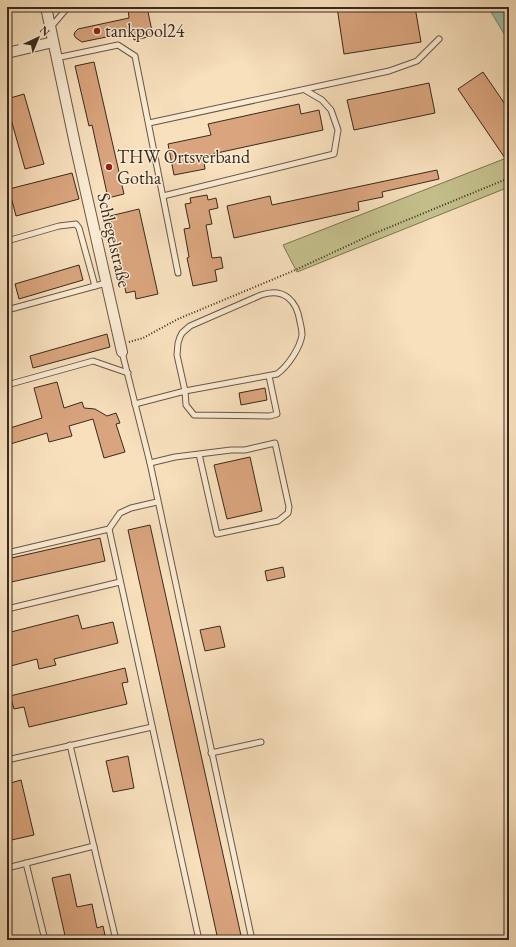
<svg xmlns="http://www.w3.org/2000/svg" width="516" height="947" font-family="'EB Garamond',serif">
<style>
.green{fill:#c4c08c;stroke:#7e7455}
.water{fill:#9fbeab;stroke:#768273}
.building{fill:#daa57e;stroke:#39291e}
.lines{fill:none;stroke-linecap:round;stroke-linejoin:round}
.lane-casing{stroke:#695746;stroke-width:7}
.street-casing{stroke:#695746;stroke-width:12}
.path{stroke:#39291e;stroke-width:2;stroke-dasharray:1 2;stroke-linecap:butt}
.lane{stroke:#faebd4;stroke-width:5}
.street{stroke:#faebd4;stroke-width:10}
.poi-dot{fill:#8f2418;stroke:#faebd4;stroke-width:1.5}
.labels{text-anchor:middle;stroke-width:3;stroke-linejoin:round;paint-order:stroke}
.poi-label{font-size:18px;fill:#39291e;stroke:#faebd4;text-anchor:start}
.street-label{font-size:18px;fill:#39291e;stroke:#faebd4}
</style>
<rect width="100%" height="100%" fill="#f8e0bd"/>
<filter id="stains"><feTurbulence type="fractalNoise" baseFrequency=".005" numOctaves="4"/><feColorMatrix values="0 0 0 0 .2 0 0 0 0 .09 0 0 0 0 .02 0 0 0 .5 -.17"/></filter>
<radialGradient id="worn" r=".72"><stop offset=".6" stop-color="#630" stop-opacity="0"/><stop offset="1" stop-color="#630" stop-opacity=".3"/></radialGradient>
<path class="green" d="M509,157V187L297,272L283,245Z"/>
<path class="water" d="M488,7H509V42Z"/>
<g class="building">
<path d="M134,7H147L153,36L134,40L132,30L115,33L116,35L82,42L76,38L74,35L75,32L78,29L129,18L128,8Z"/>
<path d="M337,7H415L421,42L344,54Z"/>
<path d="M94,62L124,194L108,198L92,125L89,126L75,66Z"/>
<path d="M483,72L509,110V164L458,89Z"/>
<path d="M429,83L435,113L354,130L347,100Z"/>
<path d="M24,94L44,164L25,169L7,105V99Z"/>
<path d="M299,104L301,114L319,110L323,130L203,156L205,169L174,175L168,144L211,135L208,124Z"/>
<path d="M437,170L439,179L382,192L383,197L358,202L359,210L234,238L227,206L270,196L272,205Z"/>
<path d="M72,173L79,199L16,216L9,189Z"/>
<path d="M207,195L208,200L216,198L218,208L209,210L212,224L206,225L212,258L221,257L223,268L215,270L217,281L193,286L187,258L189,257L184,229L190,228L185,204L191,203L190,198Z"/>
<path d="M139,209L158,294L136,299L135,291L126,293L110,216Z"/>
<path d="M79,265L83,280L19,299L15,284Z"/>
<path d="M107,334L110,347L33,368L30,356Z"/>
<path d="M57,382L64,408L82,402L84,408L95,409L107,416L116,413L120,423L116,424L125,452L104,458L93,419L69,426L72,436L49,442L47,433L7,445V429L42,418L34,388Z"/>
<path d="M265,388L267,400L241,405L239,393Z"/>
<path d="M250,457L262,511L227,519L214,465Z"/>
<path d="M150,525L242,940H218L128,530Z"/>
<path d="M100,538L105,561L7,583V559Z"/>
<path d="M283,567L285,577L267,581L265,571Z"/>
<path d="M78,615L82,629L113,622L118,643L54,659L56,665L39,669L37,659L7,667V633Z"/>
<path d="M220,626L225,647L205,651L200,630Z"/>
<path d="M125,668L128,682L122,683L127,704L29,727L24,707L14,709L10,696Z"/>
<path d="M128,756L134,788L113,792L106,761Z"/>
<path d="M21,780L34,835L7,841V784Z"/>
<path d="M70,874L77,907L92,904L97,928L103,926L105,935L99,936L100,940H66L52,878Z"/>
</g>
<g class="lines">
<g class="lane-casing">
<g id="lane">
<path d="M51,27L68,7"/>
<path d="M56,58L118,45L135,56L178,273"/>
<path d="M149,123L389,71L417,61L439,39"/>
<path d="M163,196L334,154L338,130L331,110L322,100L305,90"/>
<path d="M7,241L59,226L76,224L79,228L95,286"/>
<path d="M7,310L106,283"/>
<path d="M122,352L150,463L252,940"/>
<path d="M7,385L93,361L128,373"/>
<path d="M135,404L185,391L277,374C288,366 300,348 302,335C302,331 301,326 300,322C297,301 284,287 261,295L190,326L182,333L180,337L178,343L177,355L185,391L186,405L194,415L270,416L277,414L269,376"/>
<path d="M150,463L175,457L231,450H245L275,443L289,507L288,513L278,521L217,534L199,454"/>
<path d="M157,502L131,508L120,513L109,529L199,940"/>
<path d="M7,553L109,529"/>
<path d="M7,609L120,582"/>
<path d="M70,745L116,940"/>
<path d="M211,753L261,742"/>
<path d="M7,760L152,727"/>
<path d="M26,863L45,940"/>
<path d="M7,868L94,846"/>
</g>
</g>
<g class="street-casing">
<g id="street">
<path d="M46,7L75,144L122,352"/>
<path d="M7,53L53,42"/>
</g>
</g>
<path class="path" d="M129,342L143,338L178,319L293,271L373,234L509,178"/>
<use href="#lane" class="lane"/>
<use href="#street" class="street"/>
</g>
<g class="poi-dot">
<circle cx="97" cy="31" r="4"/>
<circle cx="109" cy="167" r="4"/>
</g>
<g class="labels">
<g class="poi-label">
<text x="105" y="37">tankpool24</text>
<text x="117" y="163">THW Ortsverband<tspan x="117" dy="21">Gotha</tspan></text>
</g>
<g class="street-label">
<text transform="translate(114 240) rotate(77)" y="6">Schlegelstraße</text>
</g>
</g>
<rect width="516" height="947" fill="none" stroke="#f8e0bd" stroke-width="24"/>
<rect x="8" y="8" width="500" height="931" fill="none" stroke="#39291e" stroke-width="2"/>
<rect x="12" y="12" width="492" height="923" fill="none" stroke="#39291e"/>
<g transform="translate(38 38) rotate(44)" stroke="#faebd4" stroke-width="3" paint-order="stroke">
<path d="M0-3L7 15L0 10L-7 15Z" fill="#39291e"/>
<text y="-6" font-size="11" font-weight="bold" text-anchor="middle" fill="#39291e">N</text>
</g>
<rect width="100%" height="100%" filter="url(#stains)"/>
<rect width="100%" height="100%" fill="url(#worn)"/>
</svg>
